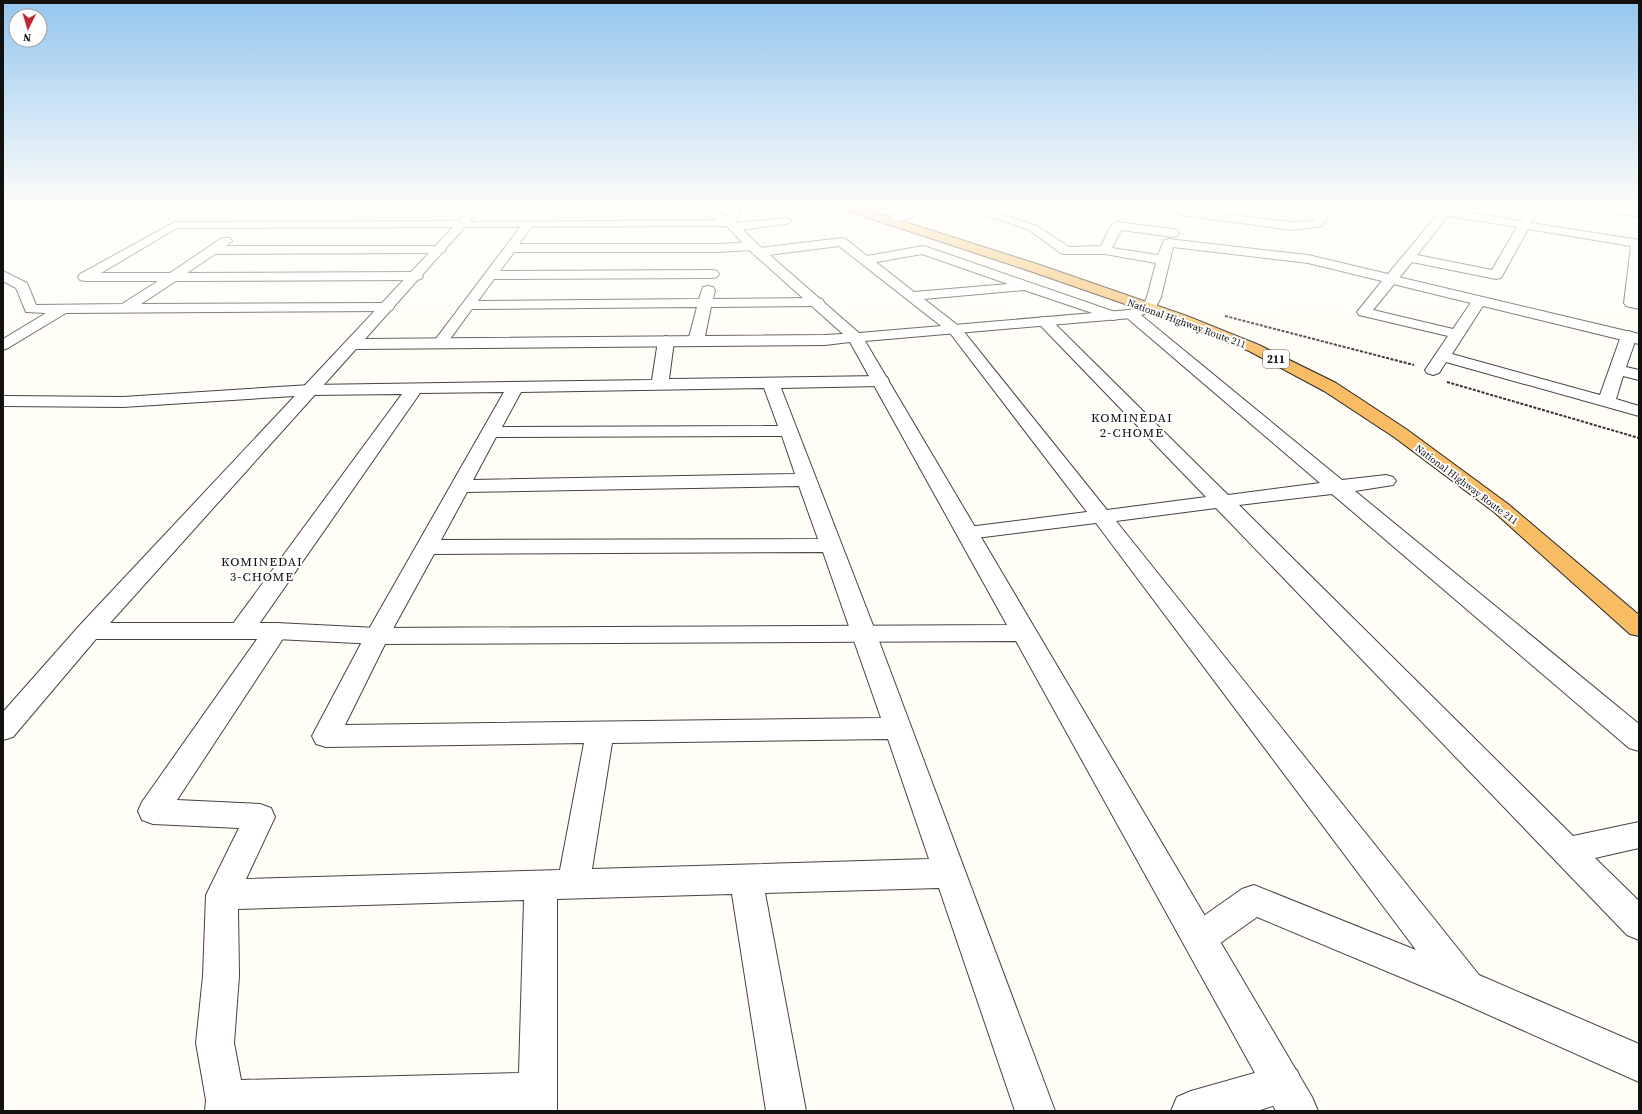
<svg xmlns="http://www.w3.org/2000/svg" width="1642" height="1114" font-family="'Source Serif 4',serif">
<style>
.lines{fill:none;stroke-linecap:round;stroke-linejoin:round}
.minor-casing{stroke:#444;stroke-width:2}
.tertiary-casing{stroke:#444;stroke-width:2}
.trunk-casing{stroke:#222;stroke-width:2}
.path{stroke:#333;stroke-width:2;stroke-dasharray:3 1.5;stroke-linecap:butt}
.minor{fill:#fff;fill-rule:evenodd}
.tertiary{fill:#fff;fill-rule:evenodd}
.trunk{fill:#f7bc64;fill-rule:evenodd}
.labels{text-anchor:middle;stroke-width:4;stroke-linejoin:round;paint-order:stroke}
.far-street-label{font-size:10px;fill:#111;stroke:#fff}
.shield{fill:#fff;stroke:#585858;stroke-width:1}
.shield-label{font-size:11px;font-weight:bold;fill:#111}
.neighbourhood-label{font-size:13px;letter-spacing:1px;fill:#111;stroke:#fff}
</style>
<rect width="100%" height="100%" fill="#fffdf5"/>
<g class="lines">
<g class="minor-casing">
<g id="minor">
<path d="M470,208H481L466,226L462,227L177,228L101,273H170L222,238H230L232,241L226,246H444L446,249L444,252L440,253L215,254L187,273L416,272L421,273L423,276L421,279L416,280L176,281L141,304L387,303L392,304L394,307L392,310L387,311L66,313L8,348L3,350V339L46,313L26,312L16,288L3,281V271L27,283L36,305L122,304L158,281H85L80,280L78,277L80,274L175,222L459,221Z"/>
<path d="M702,208H713L734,221L736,223L785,218L789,219L791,221L789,223L785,224L733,231L729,229L728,226L705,213Z"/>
<path d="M888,208C897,208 908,207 915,215L913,217L888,224L884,223L882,221L884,219L898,214Z"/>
<path d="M984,208H995L994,211L1037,226L1069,247L1101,246L1111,226L1113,224L1117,222L1173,229L1177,230L1179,233L1177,236L1173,237L1121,230L1112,248L1158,255L1164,240L1168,239L1308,255L1388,274L1443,208H1454L1453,210L1521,221L1528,208H1539L1531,223L1639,240V309L1626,306L1624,303L1631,246L1528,229L1501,278L1496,279L1412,262L1373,310L1453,329L1474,298L1479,297L1484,298L1486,301L1452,354L1600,395L1621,336L1624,333L1629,331L1634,333L1637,336L1626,367L1639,370V380L1623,376L1616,399L1639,406V416L1446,362L1439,373L1433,375L1427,373L1425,370L1448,336L1359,315L1357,312L1382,281L1308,263L1173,247L1161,297L1154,311L1149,312L1144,311L1142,308L1147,297L1156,263L1105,254H1062L1029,230L983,214L981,212ZM1448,216L1517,227L1492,270L1417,255Z"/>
<path d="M1307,208H1329L1332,211L1322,226L1292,230L1182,215L1176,212L1182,209L1292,222L1314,221L1319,213L1308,210Z"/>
<path d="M1597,208H1625L1639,211V217L1602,211Z"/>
<path d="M528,221L532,222L534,224L519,244H718L752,242L756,243L758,246L756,249L752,250L718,252H514L500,271L712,270L717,271L719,274L717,277L712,278L494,279L478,301L699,299L703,287L708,286L713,287L715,290L713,299L817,298L822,299L824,302L822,305L817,306L711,307L704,341L701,344L696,346L691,344L688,341L697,307L472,309L445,346L440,348L435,346L432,343L435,340L524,222Z"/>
<path d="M842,238L846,239L867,256L923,246L927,247L1118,313L1120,316L1118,319L1113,320L1024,290L924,299L960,327L1107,510L1206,497L1039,324L1037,321L1039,318L1044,317L1049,318L1228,495L1320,483L1126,317L1124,314L1126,311L1131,310L1136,311L1342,480L1386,475L1393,477L1396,481L1393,485L1355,491L1639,724V751L1629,748L1332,494L1239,505L1573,836L1639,822V848L1595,858L1639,901V940L1627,935L1216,508L1116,521L1479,975L1639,1044V1082L1453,999L1257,917L1212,949L1200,954L1188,949L1183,938L1188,927L1242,889L1254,885L1416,950L1096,523L968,539L960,538L957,533L960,528L968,527L1087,512L950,333L839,246L760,256L756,255L754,252L756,249L760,248ZM922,254L1008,284L914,292L876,262Z"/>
<path d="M666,336L671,338L674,341L669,379L881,376L887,377L889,381L887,385L881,386L781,388L876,633L1055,1111H1015L939,888L765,893L806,1111H766L732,894L557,899V1111H205L206,1100L196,1043L203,976L206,895L239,828L153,824L142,820L138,811L142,802L267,625L276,623L285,625L288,631L177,800L260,804L271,808L275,817L246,879L560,870L584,743L326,747L316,744L312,736L365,636L504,392L420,393L250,637L241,639L232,637L229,631L232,625L402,394L310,395L123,407L3,406V396L123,397L310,385L652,380L658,341L661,338ZM764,388L778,426L502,427L521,392ZM782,436L795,474L473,480L496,437ZM799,486L818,539L441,540L467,492ZM823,552L881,718L345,725L389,636L434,554ZM888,739L929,859L592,869L612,743ZM524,900L519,1073L241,1080L234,1043L239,976L238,909Z"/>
<path d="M1283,1065L1297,1070L1302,1084L1297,1098L1257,1111H1171L1177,1097L1191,1091Z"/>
</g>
</g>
<g class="tertiary-casing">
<g id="tertiary">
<path d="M731,208H742L736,223L756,243L859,333L1129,310L1149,304L1154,305L1156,308L1154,311L1131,318L865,341L1312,1097L1318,1111H1276L1016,641L377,644L276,639H96L13,737L3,740V712L80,625L458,222L726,220ZM727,226L748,249L843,334L825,335L365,339L465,227ZM850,342L1007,625L377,628L276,623H110L356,349L825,345Z"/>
<path d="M1390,275L1639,334V344L1385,282L1383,279L1385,276Z"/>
</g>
</g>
<g class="trunk-casing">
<path id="trunk" d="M844,208H861L1040,265L1187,316L1259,345L1336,383L1406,429L1508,504L1639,615V636L1630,634L1494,512L1394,437L1324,391L1249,351L1177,322L1030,271L845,210Z"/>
</g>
<g class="path">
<path d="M1225,316L1414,365"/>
<path d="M1447,382L1639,438"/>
</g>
<use href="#minor" class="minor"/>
<use href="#tertiary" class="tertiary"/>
<use href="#trunk" class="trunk"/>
</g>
<linearGradient id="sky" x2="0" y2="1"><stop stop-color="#95c6ee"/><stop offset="0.57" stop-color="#fffefa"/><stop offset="1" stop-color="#fffefa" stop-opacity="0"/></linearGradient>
<rect width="1642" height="364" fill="url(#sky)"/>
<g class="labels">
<g class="far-street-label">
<text transform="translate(1187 323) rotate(20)" y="4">National Highway Route 211</text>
<text transform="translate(1467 484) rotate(37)" y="4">National Highway Route 211</text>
</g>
<rect class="shield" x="1263" y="350" width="26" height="18" rx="3"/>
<g class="shield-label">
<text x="1276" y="363">211</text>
</g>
<g class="neighbourhood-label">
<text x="1132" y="422">KOMINEDAI<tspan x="1132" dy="15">2-CHOME</tspan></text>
<text x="262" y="566">KOMINEDAI<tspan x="262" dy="15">3-CHOME</tspan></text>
</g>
</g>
<rect width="1642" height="1114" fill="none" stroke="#111111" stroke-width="8"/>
<g transform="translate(28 28) rotate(185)"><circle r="19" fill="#ffffff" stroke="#a0a0a0"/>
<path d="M0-3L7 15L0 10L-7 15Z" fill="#c4262e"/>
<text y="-6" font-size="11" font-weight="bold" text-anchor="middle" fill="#111111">N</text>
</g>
</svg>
